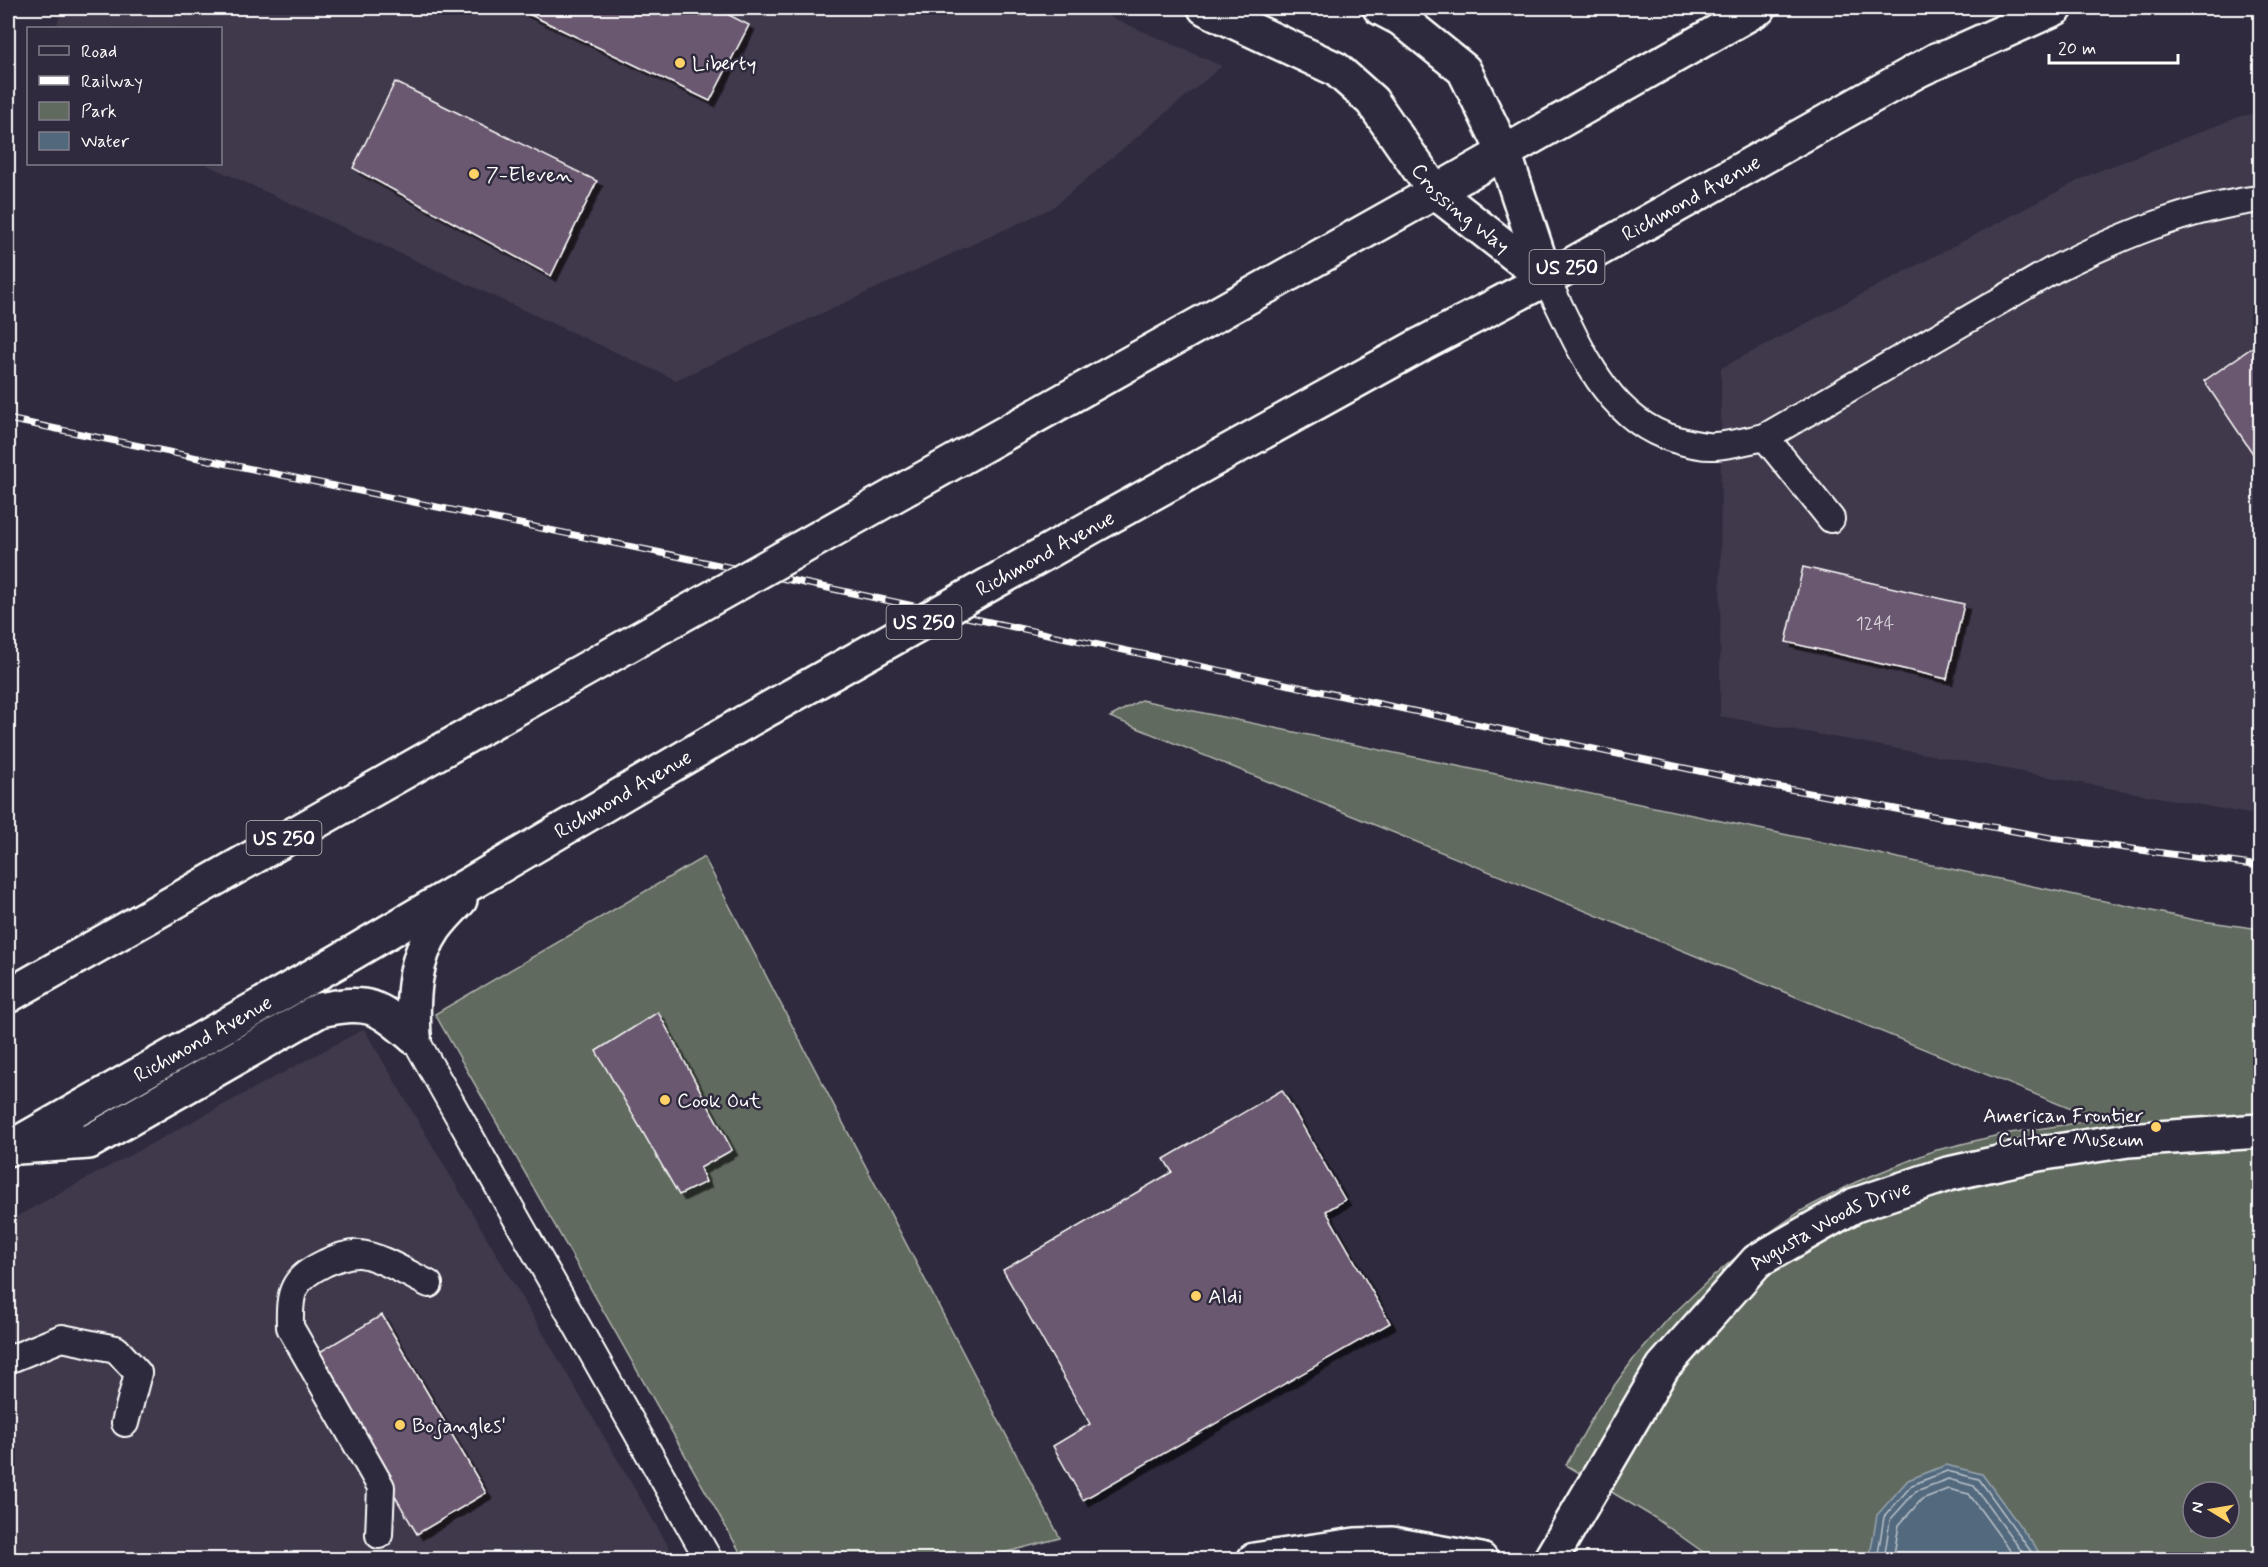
<svg xmlns="http://www.w3.org/2000/svg" width="2268" height="1567" font-family="Mynerve,sans-serif">
<style>
.built{fill:#41384c}
.green{fill:#616a5e;stroke:#b0b4ae;stroke-width:1.5;fill-rule:evenodd}
.water{fill:#52697d;stroke:#97a5b1;stroke-width:1.5}
.lines{fill:none;stroke-linecap:round;stroke-linejoin:round}
.shore{stroke:#bac3cb;stroke-width:1.5}
.building{fill:#6b5870;stroke:#fff;stroke-width:1.5;filter:url(#shadow)}
.service-casing{stroke:#fff;stroke-width:30}
.minor-casing{stroke:#fff;stroke-width:38}
.tertiary-casing{stroke:#fff;stroke-width:38}
.primary-casing{stroke:#fff;stroke-width:38}
.motorway-casing{stroke:#fff;stroke-width:38}
.service{stroke:#2f2a3d;stroke-width:26}
.minor{stroke:#2f2a3d;stroke-width:33}
.tertiary{stroke:#2f2a3d;stroke-width:33}
.primary{stroke:#2f2a3d;stroke-width:33}
.motorway{stroke:#2f2a3d;stroke-width:33}
.rail-casing{stroke:#fff;stroke-width:7}
.rail{stroke:#2f2a3d;stroke-width:4.5;stroke-dasharray:14;stroke-linecap:butt}
.primary-bridge-casing{stroke:#fff;stroke-width:38;stroke-linecap:butt}
.primary-bridge{stroke:#2f2a3d;stroke-width:33}
.poi-dot{fill:#ffd166;stroke:#2f2a3d;stroke-width:2}
.labels{text-anchor:middle;stroke-width:5;stroke-linejoin:round;paint-order:stroke}
.number-label{font-size:18px;fill:#dad5db}
.shield{fill:#2f2a3d;stroke:#c1bfc5;stroke-width:1.5}
.shield-label{font-size:20px;font-weight:bold;fill:#fff}
.poi-label{font-size:21px;fill:#fff;stroke:#2f2a3d;text-anchor:start}
.street-label{font-size:21px;fill:#fff;stroke:#2f2a3d}
</style>
<defs>
<filter id="shadow"><feDropShadow dx="5.5" dy="5.5" stdDeviation="0" flood-color="#0009"/></filter>
</defs>
<rect width="100%" height="100%" fill="#2f2a3d"/>
<filter id="ink" filterUnits="userSpaceOnUse"><feTurbulence type="fractalNoise" baseFrequency=".0167" numOctaves="2"/><feDisplacementMap in="SourceGraphic" scale="12" xChannelSelector="R" yChannelSelector="G"/><feConvolveMatrix kernelMatrix="1 2 1 2 8 2 1 2 1" color-interpolation-filters="sRGB"/></filter>
<g filter="url(#ink)">
<g class="built">
<path d="M64,8H1090L1222,66L1052,208L676,380L205,164H220V28H55Z"/>
<path d="M2260,113V816L1720,716L1721,368L2091,174L2241,116Z"/>
<path d="M364,1029L676,1559L8,1560V1221Z"/>
</g>
<g class="green">
<path d="M1141,700L2195,920L2260,929V1559H1713L1655,1518L1566,1465L1598,1408L1635,1357L1668,1319L1710,1279L1747,1248L1801,1211L1856,1182L1933,1151L2003,1134L2098,1120L1110,717ZM2193,1492H2229V1528H2193Z"/>
<path d="M704,857L1060,1538L981,1559H744L435,1014Z"/>
</g>
<path class="water" d="M1946,1465L1982,1474L2044,1559H1871L1870,1555L1877,1515L1908,1480Z"/>
<g class="lines">
<g class="shore">
<path d="M1877,1560L1884,1517L1912,1485L1947,1471L1979,1479L2037,1560"/>
<path d="M1884,1560L1890,1520L1916,1491L1948,1479L1974,1486L2028,1560"/>
<path d="M1893,1560L1899,1525L1922,1499L1948,1489L1969,1494L2017,1560"/>
</g>
</g>
<g class="building">
<path d="M516,8H715L749,25L710,101Z"/>
<path d="M395,82L597,181L551,276L353,168Z"/>
<path d="M2260,342V464L2204,381Z"/>
<path d="M1803,567L1964,604L1947,679L1786,642Z"/>
<path d="M658,1012L732,1150L700,1168L706,1182L679,1195L596,1051Z"/>
<path d="M1282,1090L1345,1200L1326,1211L1390,1323L1083,1500L1053,1446L1090,1424L1003,1270L1172,1172L1164,1159Z"/>
<path d="M382,1315L486,1493L417,1534L313,1356Z"/>
</g>
<g class="lines">
<g class="service-casing">
<g id="service">
<path d="M1546,279C1577,339 1603,418 1674,439C1687,443 1701,447 1715,446C1732,445 1749,440 1765,437L2053,270C2118,237 2187,208 2260,199"/>
<path d="M1765,437L1831,519"/>
<path d="M414,1037L709,1560"/>
<path d="M8,1360L62,1338L116,1349L138,1373L125,1423"/>
<path d="M379,1535L381,1487L290,1327C289,1291 292,1279 325,1263C336,1258 348,1253 360,1254C380,1256 410,1275 429,1284"/>
</g>
</g>
<g class="minor-casing">
<g id="minor">
<path d="M1254,1560L1355,1545L1392,1544L1481,1560"/>
<path id="s1" d="M1550,1560L1663,1367L1757,1261L1855,1205L1948,1174L2038,1154L2128,1140L2260,1131"/>
</g>
</g>
<g class="tertiary-casing">
<g id="tertiary">
<path id="s2" d="M1205,8L1336,69L1372,101L1435,192L1546,279"/>
<path d="M1380,8L1401,19L1464,70L1504,152L1546,279"/>
</g>
</g>
<g class="primary-casing">
<g id="primary">
<path d="M909,487L1435,192L1759,8"/>
<path id="s3" d="M1102,521L1422,344L1546,279L1938,59"/>
<path d="M8,996L561,683"/>
<path d="M414,1037C412,1001 413,959 435,928C442,918 451,909 460,900"/>
<path d="M18,1147L89,1142L320,1010C369,1000 376,1005 414,1037"/>
<path id="s4" d="M8,1149L337,962L745,722"/>
</g>
</g>
<g class="motorway-casing">
<path id="motorway" d="M1914,72L2056,8"/>
</g>
<use href="#service" class="service"/>
<use href="#minor" class="minor"/>
<use href="#tertiary" class="tertiary"/>
<use href="#primary" class="primary"/>
<use href="#motorway" class="motorway"/>
<g class="rail-casing">
<path id="rail" d="M8,419L657,552L1751,782L2051,838L2260,866"/>
</g>
<use href="#rail" class="rail"/>
<g class="primary-bridge-casing">
<g id="primary-bridge">
<path d="M561,683L909,487"/>
<path d="M745,722L1102,521"/>
</g>
</g>
<use href="#primary-bridge" class="primary-bridge"/>
</g>
</g>
<g class="poi-dot">
<circle cx="680" cy="63" r="6"/>
<circle cx="474" cy="174" r="6"/>
<circle cx="665" cy="1100" r="6"/>
<circle cx="2156" cy="1127" r="6"/>
<circle cx="1196" cy="1296" r="6"/>
<circle cx="400" cy="1425" r="6"/>
</g>
<g class="labels">
<g class="number-label">
<text x="1875" y="629">1244</text>
</g>
<g class="shield">
<rect x="1529.5" y="250" width="75" height="34" rx="4.5"/>
<rect x="886.5" y="605" width="75" height="34" rx="4.5"/>
<rect x="246.5" y="821" width="75" height="34" rx="4.5"/>
</g>
<g class="shield-label">
<text x="1567" y="274">US 250</text>
<text x="924" y="629">US 250</text>
<text x="284" y="845">US 250</text>
</g>
<g class="poi-label">
<text x="692" y="70">Liberty</text>
<text x="486" y="181">7-Eleven</text>
<text x="677" y="1107">Cook Out</text>
<text x="2144" y="1122" text-anchor="end">American Frontier<tspan x="2144" dy="24">Culture Museum</tspan></text>
<text x="1208" y="1303">Aldi</text>
<text x="412" y="1432">Bojangles'</text>
</g>
<g class="street-label">
<text dy="7" stroke="none"><textPath href="#s3" startOffset="672">Richmond Avenue</textPath></text>
<text dy="7" stroke="none"><textPath href="#s2" startOffset="333">Crossing Way</textPath></text>
<text transform="translate(1045 553) rotate(-29)" y="7">Richmond Avenue</text>
<text dy="7" stroke="none"><textPath href="#s4" startOffset="710">Richmond Avenue</textPath></text>
<text dy="7" stroke="none"><textPath href="#s4" startOffset="224">Richmond Avenue</textPath></text>
<text dy="7" stroke="none"><textPath href="#s1" startOffset="447">Augusta Woods Drive</textPath></text>
</g>
</g>
<rect width="2268" height="1567" fill="none" stroke="#2f2a3d" stroke-width="30"/>
<rect x="15" y="15" width="2238" height="1537" fill="none" stroke="#fff" stroke-width="2" filter="url(#ink)"/>
<rect x="27" y="27" width="195" height="138" fill="#2f2a3d" stroke="#827f8b" stroke-width="1.5"/>
<rect x="39" y="46" width="30" height="9" fill="#2f2a3d" stroke="#827f8b" stroke-width="1.5"/>
<text x="81" y="57" font-size="18" fill="#ffffff">Road</text>
<rect x="39" y="76" width="30" height="9" fill="#ffffff" stroke="#827f8b" stroke-width="1.5"/>
<text x="81" y="87" font-size="18" fill="#ffffff">Railway</text>
<rect x="39" y="102" width="30" height="18" fill="#616a5e" stroke="#827f8b" stroke-width="1.5"/>
<text x="81" y="117" font-size="18" fill="#ffffff">Park</text>
<rect x="39" y="132" width="30" height="18" fill="#52697d" stroke="#827f8b" stroke-width="1.5"/>
<text x="81" y="147" font-size="18" fill="#ffffff">Water</text>
<g transform="translate(2211 1510) rotate(281)"><circle r="28" fill="#2f2a3d" stroke="#827f8b" stroke-width="1.5"/>
<path d="M0-4.5L10 22L0 15L-10 22Z" fill="#ffd166"/>
<text y="-9" font-size="16" font-weight="bold" text-anchor="middle" fill="#ffffff">N</text>
</g>
<path d="M2049 54v9h129v-9" fill="none" stroke="#ffffff" stroke-width="3"/>
<text x="2058" y="54" font-size="18" fill="#ffffff" stroke="#2f2a3d" stroke-width="4.5" paint-order="stroke">20 m</text>
</svg>
